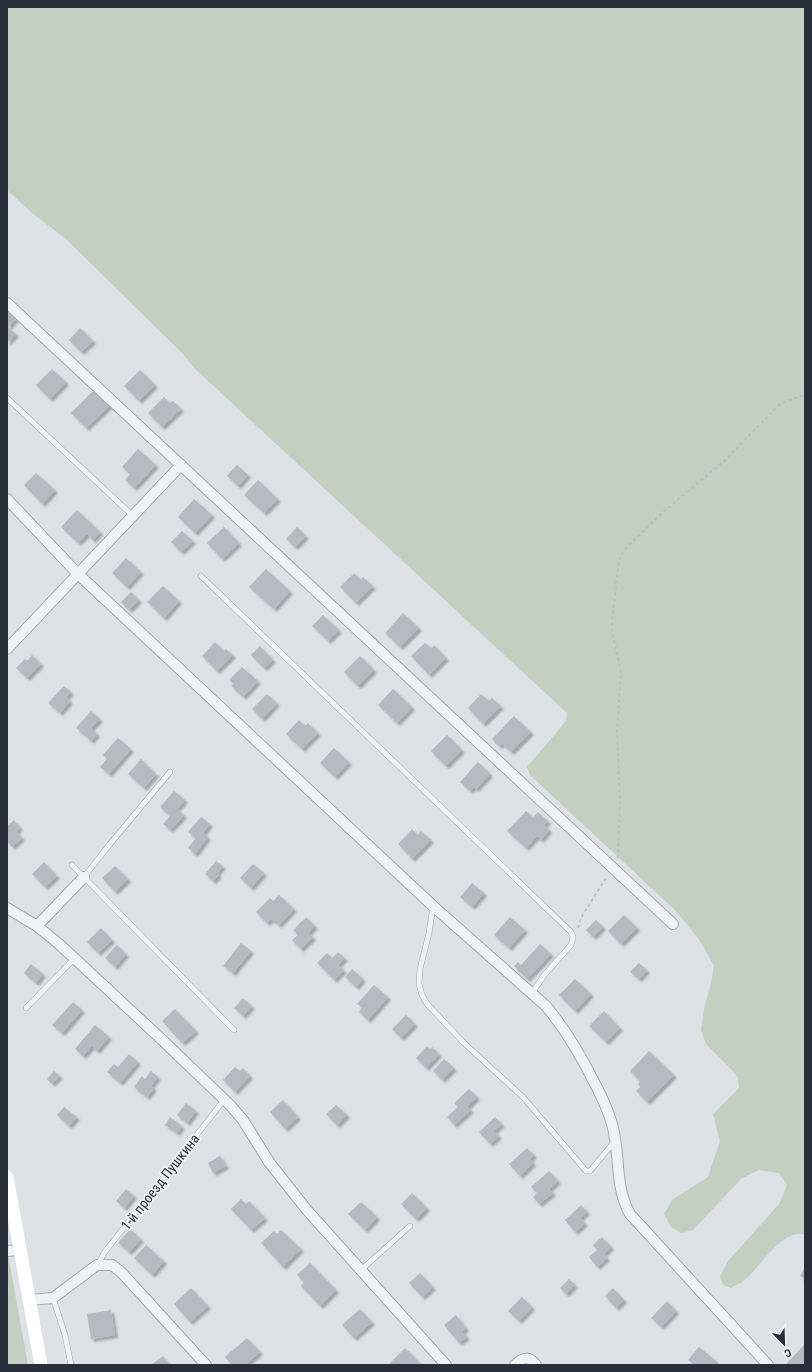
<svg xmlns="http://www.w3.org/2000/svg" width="812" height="1372" font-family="'Roboto Condensed',sans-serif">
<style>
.green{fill:#c3cfc0}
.building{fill:#b6bac2;filter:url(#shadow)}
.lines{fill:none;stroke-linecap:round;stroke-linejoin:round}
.lane-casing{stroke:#a4a8af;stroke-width:6}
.street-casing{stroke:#a4a8af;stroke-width:12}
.path{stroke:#bcbfc5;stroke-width:2;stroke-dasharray:3 3;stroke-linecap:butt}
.lane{stroke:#f0f2f5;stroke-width:5}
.street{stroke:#f0f2f5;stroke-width:10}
.secondary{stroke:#fff;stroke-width:13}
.labels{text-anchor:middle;stroke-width:4;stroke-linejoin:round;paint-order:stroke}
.street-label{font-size:14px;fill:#292e3b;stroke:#edf0f4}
</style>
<defs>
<filter id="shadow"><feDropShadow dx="3" dy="3" stdDeviation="1" flood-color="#0004"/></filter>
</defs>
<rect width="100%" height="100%" fill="#dee1e6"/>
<g class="green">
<path d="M7,7H805V1235C784,1227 761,1265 747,1278C743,1282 736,1285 731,1288L723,1285L720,1276L728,1261L779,1204L787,1185L779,1173L759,1170L742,1178L693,1230L681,1233L671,1227L664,1214L672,1200L708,1177L720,1141L713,1114L739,1088L738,1078L731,1069L706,1044L701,1030L705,1004L711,984L714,966L700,941L676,911L530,775L527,767L566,721L567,713L194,368L183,354L66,239L32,213L7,190Z"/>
<path d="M7,1249L28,1365H7Z"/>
</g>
<g class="building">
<path d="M8,312L16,319L8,327L16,334L7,343V313Z"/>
<path d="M80,328L93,341L81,352L69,340Z"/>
<path d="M52,369L66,382L50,399L36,385Z"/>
<path d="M140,370L155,385L139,401L124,386Z"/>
<path d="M94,390L110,405L86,428L71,413Z"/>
<path d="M164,397L170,403L173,401L181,409L162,427L148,413Z"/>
<path d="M138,449L156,465L134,488L125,480L130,474L122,467Z"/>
<path d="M237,465L248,475L238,486L227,476Z"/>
<path d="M36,473L55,490L42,504L24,485Z"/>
<path d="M258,480L278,499L264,513L244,495Z"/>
<path d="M194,499L212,515L195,533L178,517Z"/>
<path d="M77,510L100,532L93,540L87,534L78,543L61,527Z"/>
<path d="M224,527L239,543L222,559L207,543Z"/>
<path d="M297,527L306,536L295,547L286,539Z"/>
<path d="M182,531L193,541L181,552L171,542Z"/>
<path d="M126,558L141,572L127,587L112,573Z"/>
<path d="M266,569L290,591L274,609L249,587Z"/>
<path d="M354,573L361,580L363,577L373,586L356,603L340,587Z"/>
<path d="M163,586L179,601L164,618L147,602Z"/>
<path d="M131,592L139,600L129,610L121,602Z"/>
<path d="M403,613L419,628L400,647L385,633Z"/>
<path d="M323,615L339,630L328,641L312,626Z"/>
<path d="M215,642L224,651L226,649L233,655L217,671L202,656Z"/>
<path d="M425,643L431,648L434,645L446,658L429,675L411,656Z"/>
<path d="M260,646L273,660L264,668L251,655Z"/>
<path d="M32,655L41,664L27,678L16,668L25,659L27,661Z"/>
<path d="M360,656L374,670L358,686L344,672Z"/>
<path d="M242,667L258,681L243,697L231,686L234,684L229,680Z"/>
<path d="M64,686L71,692L66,697L70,701L60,713L48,703Z"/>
<path d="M393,689L412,707L397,723L378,705Z"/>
<path d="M267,694L277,703L262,719L252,709Z"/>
<path d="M481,694L489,701L492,698L501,706L483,724L468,708Z"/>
<path d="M91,711L100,719L91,728L97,734L91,741L76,728Z"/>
<path d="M514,716L531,732L511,752L502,744L499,746L492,739Z"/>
<path d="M299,720L305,726L308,723L318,733L302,749L286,734Z"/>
<path d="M447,735L462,750L446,766L431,751Z"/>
<path d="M118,738L131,749L109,774L100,767L107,759L103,755Z"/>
<path d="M334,748L349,762L335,777L320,763Z"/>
<path d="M141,759L156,774L144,788L128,774Z"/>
<path d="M478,762L490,774L476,789L474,787L470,791L460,782Z"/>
<path d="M174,791L185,800L177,809L184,815L170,830L163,824L170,816L160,807Z"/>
<path d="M526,811L533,817L538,812L548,821L544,825L549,830L541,840L537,836L526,848L507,831Z"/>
<path d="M201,817L210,824L203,833L208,837L195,854L188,848L196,838L188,832Z"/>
<path d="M14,820L20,828L16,831L22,838L12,847L7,841V826Z"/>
<path d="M412,829L418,835L421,831L431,840L412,859L398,844Z"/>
<path d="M216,861L223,866L217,873L219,875L213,881L205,874Z"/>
<path d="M44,862L57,876L45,887L32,874Z"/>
<path d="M253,864L264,873L251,888L240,878Z"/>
<path d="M115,866L128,879L115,892L102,878Z"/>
<path d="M472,883L484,893L472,907L460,897Z"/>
<path d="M279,895L294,909L279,925L271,919L267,923L256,912L270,898L273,901Z"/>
<path d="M624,915L637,928L621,944L608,931Z"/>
<path d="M306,917L315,926L308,933L313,937L301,949L292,940L298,935L293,930Z"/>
<path d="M510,917L525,930L509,948L494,935Z"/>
<path d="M596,920L603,927L593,937L586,930Z"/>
<path d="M101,928L112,940L98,953L87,942Z"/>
<path d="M241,943L251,951L233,973L223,966Z"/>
<path d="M540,944L551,954L527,979L514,966L518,962L521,965Z"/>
<path d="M117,945L126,954L115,967L105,958Z"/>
<path d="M338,952L345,958L338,965L344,970L334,980L317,963L327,953L332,958Z"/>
<path d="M639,963L647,970L639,979L630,972Z"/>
<path d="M31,964L43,974L36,983L24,973Z"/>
<path d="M352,969L363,979L356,987L345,977Z"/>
<path d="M575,979L591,994L575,1011L559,995Z"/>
<path d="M374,985L388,997L368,1020L359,1012L362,1008L357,1004Z"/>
<path d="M243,998L252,1006L243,1016L234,1008Z"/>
<path d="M73,1002L82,1010L62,1033L52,1025Z"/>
<path d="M175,1009L196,1031L182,1043L162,1021Z"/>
<path d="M604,1011L620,1028L606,1042L589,1026Z"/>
<path d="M406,1015L415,1024L401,1038L392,1029Z"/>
<path d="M95,1025L109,1037L97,1051L92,1046L83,1056L75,1049Z"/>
<path d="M427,1046L430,1049L432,1047L439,1054L426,1068L416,1058Z"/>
<path d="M649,1051L674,1075L647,1102L636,1091L640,1087L638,1084L640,1081L630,1071Z"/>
<path d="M129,1054L138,1062L120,1083L107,1072L114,1064L118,1067Z"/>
<path d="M444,1059L454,1068L442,1080L433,1071Z"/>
<path d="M235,1067L240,1071L243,1068L250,1076L235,1092L223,1080Z"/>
<path d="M54,1071L60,1076L52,1084L47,1079Z"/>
<path d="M151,1071L158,1077L151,1086L154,1088L147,1097L134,1087L142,1076L145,1079Z"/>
<path d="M469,1089L477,1097L467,1107L471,1110L454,1125L447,1117L458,1107L454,1103Z"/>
<path d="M283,1100L298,1117L285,1129L270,1112Z"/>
<path d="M186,1103L196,1111L187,1123L177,1115Z"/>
<path d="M336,1105L347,1115L337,1125L326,1114Z"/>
<path d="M64,1107L77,1117L69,1126L57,1115Z"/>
<path d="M170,1117L182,1126L177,1133L165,1125Z"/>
<path d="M495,1117L502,1124L494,1131L499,1136L490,1144L479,1132Z"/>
<path d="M527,1148L534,1155L530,1159L533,1163L520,1176L509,1164Z"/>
<path d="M220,1156L226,1166L213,1173L208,1163Z"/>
<path d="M549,1171L558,1181L549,1189L553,1193L539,1204L533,1197L537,1193L531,1187Z"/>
<path d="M126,1189L134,1196L124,1208L116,1201Z"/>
<path d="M412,1193L427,1208L416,1219L401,1204Z"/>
<path d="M241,1199L246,1204L249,1201L265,1218L251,1230L231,1209Z"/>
<path d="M361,1202L377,1217L365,1230L348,1214Z"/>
<path d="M581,1205L587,1212L580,1218L585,1223L575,1232L565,1220Z"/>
<path d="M130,1229L141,1239L129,1252L118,1243Z"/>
<path d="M281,1230L301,1249L283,1267L261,1243L274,1231L277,1234Z"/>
<path d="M602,1237L611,1247L604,1254L607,1258L597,1267L589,1257L597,1250L593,1245Z"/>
<path d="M146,1245L164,1261L152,1275L134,1258Z"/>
<path d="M310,1263L336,1290L320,1306L301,1286L304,1282L297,1275Z"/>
<path d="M805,1267V1279L800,1276Z"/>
<path d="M420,1273L433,1287L422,1297L409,1283Z"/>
<path d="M569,1279L575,1285L566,1294L560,1288Z"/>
<path d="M191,1288L208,1306L190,1322L174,1304Z"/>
<path d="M613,1288L624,1300L616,1308L605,1296Z"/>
<path d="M522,1297L532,1307L519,1321L508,1311Z"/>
<path d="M667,1301L676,1311L661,1327L651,1318Z"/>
<path d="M360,1309L372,1322L354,1338L342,1325Z"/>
<path d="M111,1310L115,1335L91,1339L87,1314Z"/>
<path d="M456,1315L466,1328L462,1332L467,1337L459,1343L444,1325Z"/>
<path d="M247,1338L260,1352L245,1365H232L225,1357Z"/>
<path d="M805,1344V1365H785Z"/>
<path d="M699,1347L716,1361L713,1365H695L688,1360Z"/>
<path d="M405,1348L420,1363L418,1365H388Z"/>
<path d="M163,1356L170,1365H151Z"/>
</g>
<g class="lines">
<g class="lane-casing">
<g id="lane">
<path d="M7,398L133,516"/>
<path d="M201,576L571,932L573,937L571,945L545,974L532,993"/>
<path d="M72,865L234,1030"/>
<path d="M84,877L110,844L170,772"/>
<path d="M433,906L429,933L420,969L419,984L422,995L427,1004L465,1044L523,1097L586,1171H590L615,1141"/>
<path d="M26,1008L75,958"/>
<path d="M98,1265L104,1253L224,1100"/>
<path d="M361,1270L410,1226"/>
<path d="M53,1298L65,1335L71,1365"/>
</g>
</g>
<g class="street-casing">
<g id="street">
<path d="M7,303L673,924"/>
<path d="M7,499L78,574L433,906L546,1006C565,1029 580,1054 593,1080C601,1095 609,1111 613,1128C620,1156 615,1188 630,1214L768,1365"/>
<path d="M7,649L181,465"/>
<path d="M7,908L37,926L59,944L158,1036L230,1105L243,1120L269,1162L306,1209L446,1365"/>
<path d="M37,926L84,877"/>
<path d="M7,1251L20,1250"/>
<path d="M29,1300L53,1298L97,1265H112L121,1272L206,1365"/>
<path d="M515,1365C523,1357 529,1356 536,1365"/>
</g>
</g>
<g class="path">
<path d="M617,858L618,856L620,800L617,730L621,673L613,635L612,622L619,560L625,549L661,514L724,461L781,403L805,395"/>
<path d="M578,928L581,918L607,876"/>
</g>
<use href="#lane" class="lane"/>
<use href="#street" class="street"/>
<path class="secondary" d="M7,1177L41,1365"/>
</g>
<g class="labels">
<g class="street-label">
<text transform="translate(160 1182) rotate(-52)" y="5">1-й проезд Пушкина</text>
</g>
</g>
<rect width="812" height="1372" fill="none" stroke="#292e3b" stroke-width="16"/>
<g transform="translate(784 1344) rotate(157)" stroke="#edf0f4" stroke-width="3" paint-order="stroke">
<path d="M0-3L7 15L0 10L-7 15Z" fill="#292e3b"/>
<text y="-6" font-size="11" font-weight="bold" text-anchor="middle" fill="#292e3b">С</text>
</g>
</svg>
